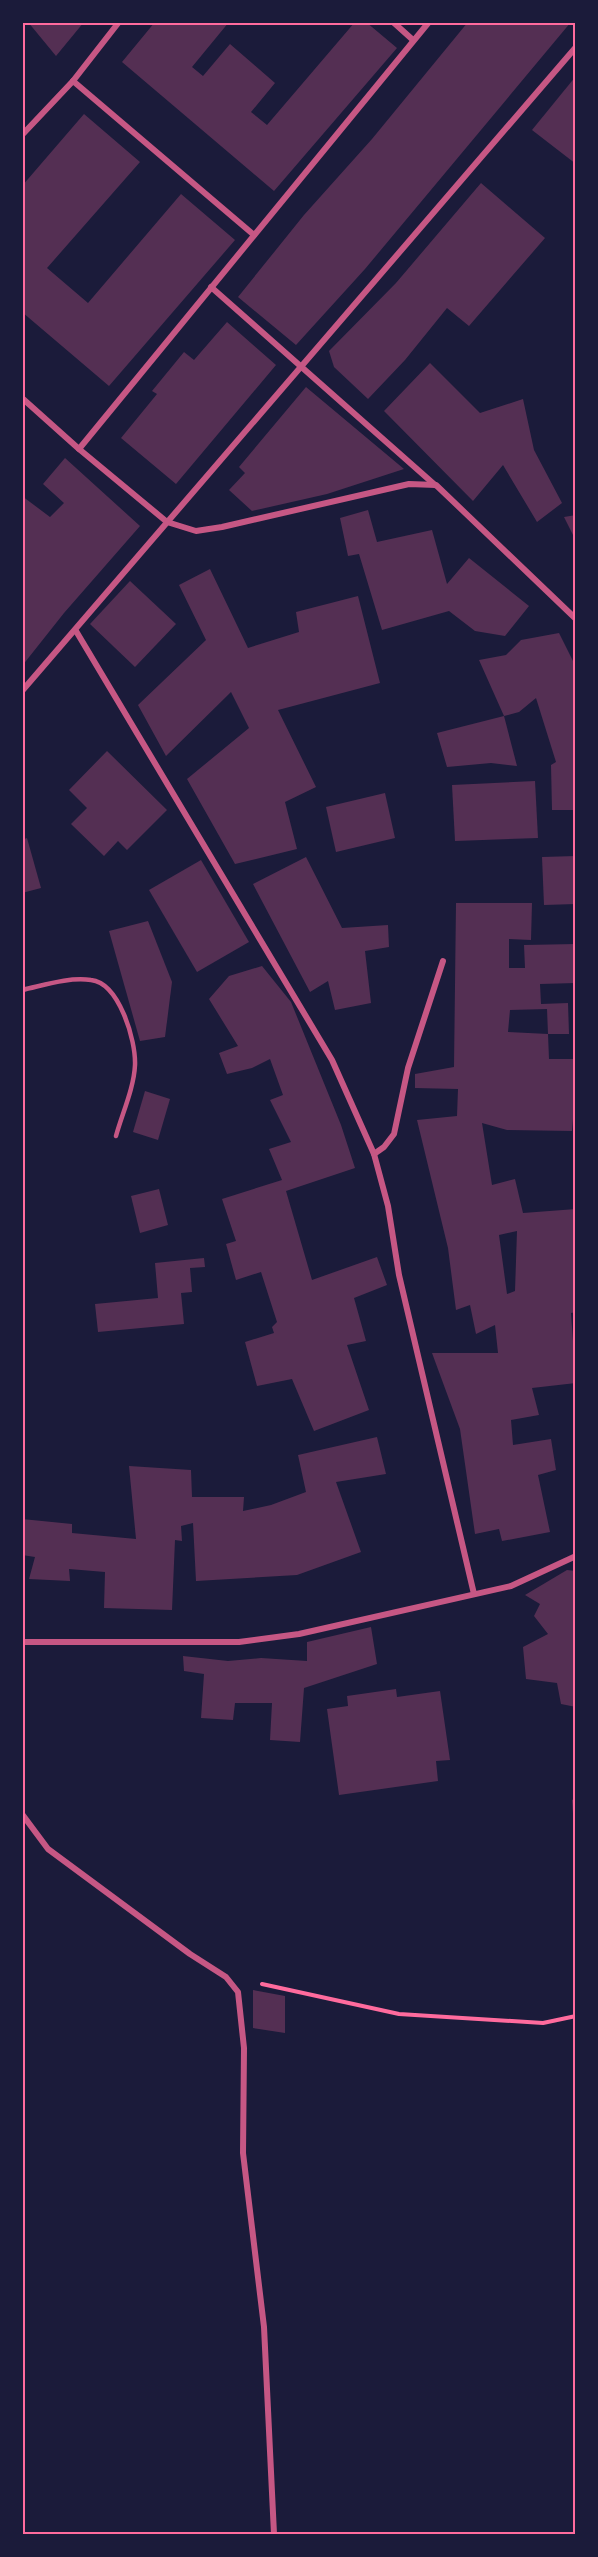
<svg xmlns="http://www.w3.org/2000/svg" width="598" height="2557" font-family="Georgia,serif">
<style>
.building{fill:#542f53;fill-rule:evenodd}
.lines{fill:none;stroke-linecap:round;stroke-linejoin:round}
.path{stroke:#ff6b9d;stroke-width:4}
.service{stroke:#c65784;stroke-width:4.5}
.minor{stroke:#c65784;stroke-width:6}
.neatline{fill:none;stroke:#ff6b9d;stroke-width:2}
</style>
<rect width="100%" height="100%" fill="#1b1b3a"/>
<g class="building">
<path d="M28,22H84L56,56Z"/>
<path d="M155,22H229L192,67L203,76L230,44L275,83L251,112L267,125L355,22H366L397,48L274,191L122,62Z"/>
<path d="M468,22H571L365,269L296,345L238,297L304,215L372,139Z"/>
<path d="M576,76V164L532,130Z"/>
<path d="M84,114L140,162L47,268L88,303L181,194L235,240L109,386L22,312V186Z"/>
<path d="M481,183L545,238L469,326L447,308L405,360L368,399L334,367L329,351L396,283Z"/>
<path d="M227,322L276,365L176,484L121,438L157,394L152,391L184,352L194,360Z"/>
<path d="M430,363L480,413L523,399L534,450L562,503L537,522L503,465L473,501L384,411Z"/>
<path d="M306,387L404,469L327,494L252,511L229,490L245,473L239,467Z"/>
<path d="M65,458L140,526L64,613L22,666V496L50,517L64,503L43,484Z"/>
<path d="M368,510L377,542L432,530L447,584L469,558L529,606L505,636L475,631L449,611L382,630L359,554L348,556L340,518Z"/>
<path d="M576,515V541L564,517Z"/>
<path d="M210,569L248,648L299,632L296,612L358,596L380,683L278,710L316,787L285,802L297,849L235,864L187,779L249,728L231,692L166,756L138,705L206,640L179,585Z"/>
<path d="M130,581L176,624L135,667L90,624Z"/>
<path d="M559,633L576,667V810H552L551,765L556,762L536,698L519,712L504,716L517,766L491,763L447,767L437,733L504,716L479,660L506,655L521,640Z"/>
<path d="M107,751L167,810L127,850L118,841L104,856L71,824L87,808L69,790Z"/>
<path d="M535,781L538,838L455,841L452,785Z"/>
<path d="M385,793L395,838L336,852L326,807Z"/>
<path d="M27,838L41,888L22,893V840Z"/>
<path d="M576,856V904L544,905L542,857Z"/>
<path d="M306,857L342,928L388,925L389,947L365,951L371,1003L335,1010L328,981L310,992L253,884Z"/>
<path d="M201,860L249,942L197,972L149,890Z"/>
<path d="M456,903H532L531,940L509,939V968H525L524,945L576,944V983L540,984L541,1004L568,1003L569,1034H548L547,1009L510,1010L508,1032L548,1034L549,1059H576V1119H573L572,1131L507,1130L482,1123L492,1185L515,1179L523,1213L576,1209V1312L571,1313L576,1383L532,1388L539,1415L511,1420L513,1445L551,1439L556,1470L538,1475L550,1532L502,1541L499,1529L475,1534L460,1429L432,1353H498L495,1325L476,1334L470,1305L456,1310L448,1248L417,1120L457,1116L458,1089L415,1088V1074L454,1067ZM517,1231L515,1291L507,1294L499,1235Z"/>
<path d="M148,921L172,982L165,1037L140,1041L109,931Z"/>
<path d="M262,966L291,1002L341,1125L355,1168L286,1191L312,1280L377,1257L387,1285L354,1298L366,1341L347,1345L369,1410L314,1431L292,1379L257,1386L245,1342L274,1333L272,1327L277,1322L261,1272L236,1280L226,1244L236,1241L222,1199L282,1180L269,1149L291,1142L270,1100L283,1095L270,1059L252,1068L227,1074L219,1053L238,1046L209,999L229,976Z"/>
<path d="M145,1091L170,1099L158,1140L133,1132Z"/>
<path d="M159,1189L168,1225L140,1233L131,1196Z"/>
<path d="M204,1258L205,1267L190,1268L192,1292L181,1293L184,1324L98,1332L95,1304L158,1298L155,1263Z"/>
<path d="M377,1437L386,1474L336,1482L361,1552L297,1575L196,1581L193,1523L181,1526L182,1541L175,1540L172,1610L104,1608L105,1572L69,1569L70,1581L29,1579L35,1557L22,1555V1519L72,1524V1533L136,1539L129,1466L191,1470L192,1497H244L243,1511L271,1505L306,1492L298,1455Z"/>
<path d="M567,1570L576,1571V1707L561,1704L557,1683L526,1679L523,1647L548,1634L534,1616L540,1604L525,1595Z"/>
<path d="M371,1627L377,1664L304,1688L300,1742L270,1740L272,1703H235L233,1720L201,1718L204,1674L184,1671L183,1656L228,1661L261,1658L307,1661V1642Z"/>
<path d="M396,1689L397,1697L440,1691L450,1760L436,1761L438,1781L339,1795L327,1709L348,1706L347,1696Z"/>
<path d="M576,1798V1828H574L572,1800Z"/>
<path d="M253,1990L285,1996V2033L253,2028Z"/>
</g>
<g class="lines">
<path class="path" d="M262,1984L399,2014L543,2023L576,2016"/>
<path class="service" d="M22,990C45,985 68,977 91,980C119,983 136,1040 135,1065C134,1088 122,1114 116,1136"/>
<g class="minor">
<path d="M393,22L413,40"/>
<path d="M73,81L254,235"/>
<path d="M22,135L73,81L119,22"/>
<path d="M211,287L435,485"/>
<path d="M22,398L79,449L167,522L196,531L222,527L409,484L436,485L576,619"/>
<path d="M79,449L429,22"/>
<path d="M76,631L332,1060L374,1154L388,1206L399,1275L474,1594"/>
<path d="M22,691L576,47"/>
<path d="M374,1154L384,1147L394,1134L408,1068L443,961"/>
<path d="M22,1642H239L299,1634L511,1586L576,1556"/>
<path d="M22,1814L48,1849L190,1954L226,1977L238,1992L244,2048L243,2153L264,2327L274,2534"/>
</g>
</g>
<rect width="598" height="2557" fill="none" stroke="#1b1b3a" stroke-width="48"/>
<rect x="24" y="24" width="550" height="2509" class="neatline"/>
</svg>
